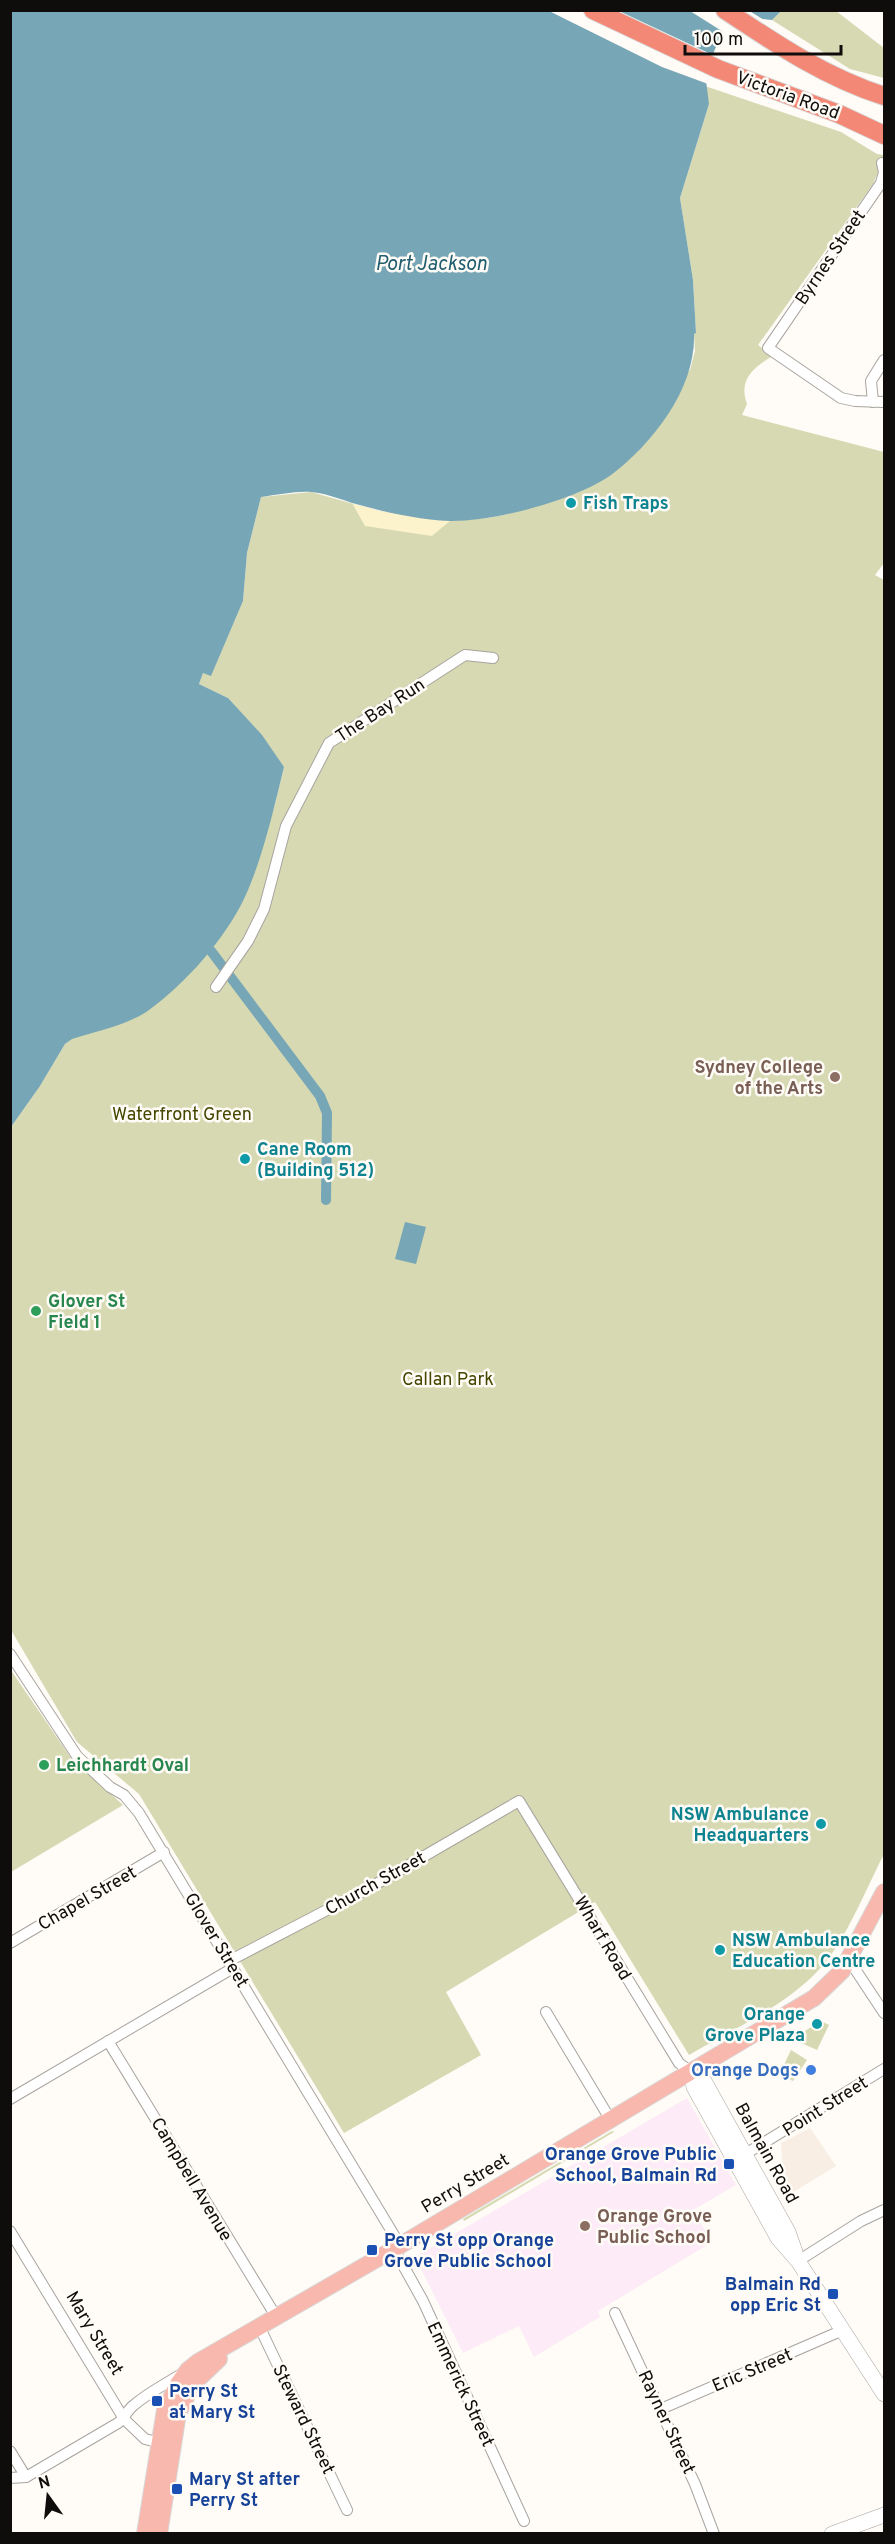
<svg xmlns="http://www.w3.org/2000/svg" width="895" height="2544" font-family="Overpass,sans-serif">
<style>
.built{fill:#f8eee3}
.education{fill:#fdecf7}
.green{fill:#d6d9b2}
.sand{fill:#fcf2cc}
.water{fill:#77a6b6}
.pier{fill:#fffbf6}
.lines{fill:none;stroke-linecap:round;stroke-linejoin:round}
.canal{stroke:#77a6b6;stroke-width:10}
.street-casing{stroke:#a8a49f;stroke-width:12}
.secondary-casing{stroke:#a8a49f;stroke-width:16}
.primary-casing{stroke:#d8d8d8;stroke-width:18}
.highway-casing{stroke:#d8d8d8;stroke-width:20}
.street{stroke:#fff;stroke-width:10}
.secondary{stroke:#fff;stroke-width:15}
.primary{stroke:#f8b8ad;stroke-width:16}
.highway{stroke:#f38877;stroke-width:18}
.culture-dot{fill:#0f9aa8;stroke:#fffbf6;stroke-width:2}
.education-dot{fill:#8d6e63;stroke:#fffbf6;stroke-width:2}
.leisure-dot{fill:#2e9e5b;stroke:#fffbf6;stroke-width:2}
.shop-dot{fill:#3f7fe0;stroke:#fffbf6;stroke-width:2}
.transit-dot{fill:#1a4fb4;stroke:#fffbf6;stroke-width:2}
.labels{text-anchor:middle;stroke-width:5;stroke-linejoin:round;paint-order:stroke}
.street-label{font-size:18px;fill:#0e0d0b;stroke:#fffbf6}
.culture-label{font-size:18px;font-weight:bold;fill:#0d838f;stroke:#fffbf6;text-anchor:start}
.education-label{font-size:18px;font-weight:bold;fill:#785e54;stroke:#fffbf6;text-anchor:end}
.park-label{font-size:18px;fill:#454700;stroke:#fffbf6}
.leisure-label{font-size:18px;font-weight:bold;fill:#27864d;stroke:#fffbf6;text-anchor:start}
.shop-label{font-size:18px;font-weight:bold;fill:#366cbe;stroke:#fffbf6;text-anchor:end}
.transit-label{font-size:18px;font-weight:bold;fill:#164399;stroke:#fffbf6;text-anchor:start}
.water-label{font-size:20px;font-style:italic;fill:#205d6f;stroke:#fffbf6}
</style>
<rect width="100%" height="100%" fill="#fffbf6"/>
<path class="built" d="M810,2128L836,2166L785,2197L781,2143Z"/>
<path class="education" d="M687,2098L736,2185L693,2210L712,2242L598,2311L600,2317L534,2357L519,2326L463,2353L415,2257Z"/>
<g class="green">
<path d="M781,11H836L884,48V78L850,69L772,20Z"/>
<path d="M705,86L841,132L877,154L883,155L884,158L873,184L758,345L773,356C753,367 738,380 747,404L742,415L884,452V563L875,575L884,580V1854C868,1885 849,1932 828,1959C794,2003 736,2027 689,2055L595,1902L446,1992L481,2055L344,2133L139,1794L77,1742L11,1630V1127L40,1086L65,1044L244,899L275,804L284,767L228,698L199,684L203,673L211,675L243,601L247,553L261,497L311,492L379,511L450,521L488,518L508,514L690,370L695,351L694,334L696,333L693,280L680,198L709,104Z"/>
<path d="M10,1669L71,1758L123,1805L11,1872Z"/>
<path d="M821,2021L829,2025L817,2050L799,2042L800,2034Z"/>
<path d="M791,2050L807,2060L793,2081L779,2075Z"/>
<path d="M612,2131L614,2132L464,2221L463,2219Z"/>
</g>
<path class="sand" d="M352,503L379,511L450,521L432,536L365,526Z"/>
<g class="water">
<path d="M11,11H781L772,20L729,16L705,73L709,104L680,198L693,280L696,333L694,334C696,388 653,443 611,475C576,500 493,522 450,521C419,520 385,512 356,504C342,500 326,493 311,492C296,491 277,495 261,497L247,553L243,601L211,676L203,673L199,684L228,698L262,735L284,767C274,808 262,861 244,899C224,940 186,983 149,1010C128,1025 97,1031 72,1039L65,1044L40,1086L11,1127Z"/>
<path d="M405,1222L426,1227L416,1264L395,1259Z"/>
</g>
<g class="pier">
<path d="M748,10L769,23L731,19L725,33L690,11Z"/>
<path d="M549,11H619L715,56L708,73V84L662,67Z"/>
</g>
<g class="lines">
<path class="canal" d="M211,951L320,1096L327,1113L326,1200"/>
<g class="street-casing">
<g id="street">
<path d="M882,163L884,172L881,183L768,348L841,398L855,401L884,402"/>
<path d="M873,402L871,381L884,360"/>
<path d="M216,987L248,941L264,909L286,826L329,743L465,655L493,658"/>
<path d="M10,1654L77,1756L110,1787L124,1795L139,1813L400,2245"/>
<path d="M10,1943L164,1852"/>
<path d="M849,1960L884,2013"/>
<path d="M229,1961L371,1887L519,1801L679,2063L691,2072"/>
<path d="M546,2012L610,2119"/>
<path d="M108,2041L277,2318"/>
<path d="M10,2099L233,1968"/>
<path d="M739,2158L884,2069"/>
<path d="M10,2231L124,2419L145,2439L165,2444"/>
<path d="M394,2249L423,2301L524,2521"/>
<path d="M798,2261L861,2221L884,2210"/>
<path d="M615,2313L695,2484L714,2534"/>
<path d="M260,2328L347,2510"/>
<path d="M661,2409L843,2330"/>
<path d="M10,2451L26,2477"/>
<path d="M10,2478L26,2477L118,2423C125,2418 127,2410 134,2405C149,2392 166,2384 183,2373"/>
</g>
</g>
<g class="secondary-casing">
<g id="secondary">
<path d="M691,2072L694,2087L778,2238L798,2261L884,2394"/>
<path d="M691,2072L704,2081L788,2232L795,2252"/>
<path d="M832,2534L884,2515"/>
</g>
</g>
<g class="primary-casing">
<g id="primary">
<path d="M145,2534L165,2410L178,2384L188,2370L198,2362L394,2249L814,1998L842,1971L884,1892"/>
<path d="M159,2534L178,2413L193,2384L219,2359"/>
</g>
</g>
<g class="highway-casing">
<g id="highway">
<path d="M593,10L718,69L839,114L884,135"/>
<path d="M725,10C776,44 825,77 884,96"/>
</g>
</g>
<use href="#street" class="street"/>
<use href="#secondary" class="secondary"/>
<use href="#primary" class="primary"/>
<use href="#highway" class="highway"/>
</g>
<g class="culture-dot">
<circle cx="571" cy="503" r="6"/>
<circle cx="245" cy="1159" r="6"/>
<circle cx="821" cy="1824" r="6"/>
<circle cx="720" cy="1950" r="6"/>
<circle cx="817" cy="2024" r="6"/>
</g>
<g class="education-dot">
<circle cx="835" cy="1077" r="6"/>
<circle cx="585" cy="2226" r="6"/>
</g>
<g class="leisure-dot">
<circle cx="36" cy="1311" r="6"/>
<circle cx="44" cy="1765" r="6"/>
</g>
<circle class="shop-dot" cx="811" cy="2070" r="6"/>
<g class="transit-dot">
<rect x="723" y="2158" width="12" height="12" rx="3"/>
<rect x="366" y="2244" width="12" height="12" rx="3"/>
<rect x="827" y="2288" width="12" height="12" rx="3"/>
<rect x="151" y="2395" width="12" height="12" rx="3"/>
<rect x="171" y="2483" width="12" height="12" rx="3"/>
</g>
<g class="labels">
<g class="street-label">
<text transform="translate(788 95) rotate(20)" y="6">Victoria Road</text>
<text transform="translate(830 257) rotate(-56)" y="6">Byrnes Street</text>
<text transform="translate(380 710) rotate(-33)" y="6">The Bay Run</text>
<text transform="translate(375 1883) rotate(-29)" y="6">Church Street</text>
<text transform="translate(87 1898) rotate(-30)" y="6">Chapel Street</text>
<text transform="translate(603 1938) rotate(59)" y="6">Wharf Road</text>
<text transform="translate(217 1940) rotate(59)" y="6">Glover Street</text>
<text transform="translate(825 2106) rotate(-32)" y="6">Point Street</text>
<text transform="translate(767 2153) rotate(61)" y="6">Balmain Road</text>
<text transform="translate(192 2179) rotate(59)" y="6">Campbell Avenue</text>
<text transform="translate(465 2183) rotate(-31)" y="6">Perry Street</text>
<text transform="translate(95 2333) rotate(59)" y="6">Mary Street</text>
<text transform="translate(752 2370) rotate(-23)" y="6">Eric Street</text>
<text transform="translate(461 2384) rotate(65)" y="6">Emmerick Street</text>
<text transform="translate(304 2419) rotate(64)" y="6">Steward Street</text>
<text transform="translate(667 2422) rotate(65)" y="6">Rayner Street</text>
</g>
<g class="culture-label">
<text x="583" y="509">Fish Traps</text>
<text x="257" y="1155">Cane Room<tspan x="257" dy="21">(Building 512)</tspan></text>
<text x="809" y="1820" text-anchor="end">NSW Ambulance<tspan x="809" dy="21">Headquarters</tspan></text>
<text x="732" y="1946">NSW Ambulance<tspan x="732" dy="21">Education Centre</tspan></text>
<text x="805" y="2020" text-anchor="end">Orange<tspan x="805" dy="21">Grove Plaza</tspan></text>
</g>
<g class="education-label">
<text x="823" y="1073">Sydney College<tspan x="823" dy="21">of the Arts</tspan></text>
<text x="597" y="2222" text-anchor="start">Orange Grove<tspan x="597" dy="21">Public School</tspan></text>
</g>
<g class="park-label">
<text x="182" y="1120">Waterfront Green</text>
<text x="448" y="1385">Callan Park</text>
</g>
<g class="leisure-label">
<text x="48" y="1307">Glover St<tspan x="48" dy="21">Field 1</tspan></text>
<text x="56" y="1771">Leichhardt Oval</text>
</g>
<g class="shop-label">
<text x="799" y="2076">Orange Dogs</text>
</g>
<g class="transit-label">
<text x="717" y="2160" text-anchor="end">Orange Grove Public<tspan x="717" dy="21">School, Balmain Rd</tspan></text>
<text x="384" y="2246">Perry St opp Orange<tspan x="384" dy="21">Grove Public School</tspan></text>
<text x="821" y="2290" text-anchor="end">Balmain Rd<tspan x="821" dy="21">opp Eric St</tspan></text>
<text x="169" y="2397">Perry St<tspan x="169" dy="21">at Mary St</tspan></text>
<text x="189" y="2485">Mary St after<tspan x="189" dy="21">Perry St</tspan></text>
</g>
<g class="water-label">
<text x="431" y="270">Port Jackson</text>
</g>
</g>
<rect width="895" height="2544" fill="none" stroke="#0e0d0b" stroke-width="24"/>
<g transform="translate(48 2496) rotate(345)" stroke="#fffbf6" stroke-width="4.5" paint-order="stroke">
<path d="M0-4.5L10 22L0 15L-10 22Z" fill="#0e0d0b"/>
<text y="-9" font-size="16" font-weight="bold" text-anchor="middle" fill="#0e0d0b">N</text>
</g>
<path d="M685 45v9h156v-9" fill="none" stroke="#0e0d0b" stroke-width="3"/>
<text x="694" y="45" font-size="18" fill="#0e0d0b" stroke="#fffbf6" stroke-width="4.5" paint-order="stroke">100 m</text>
</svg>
